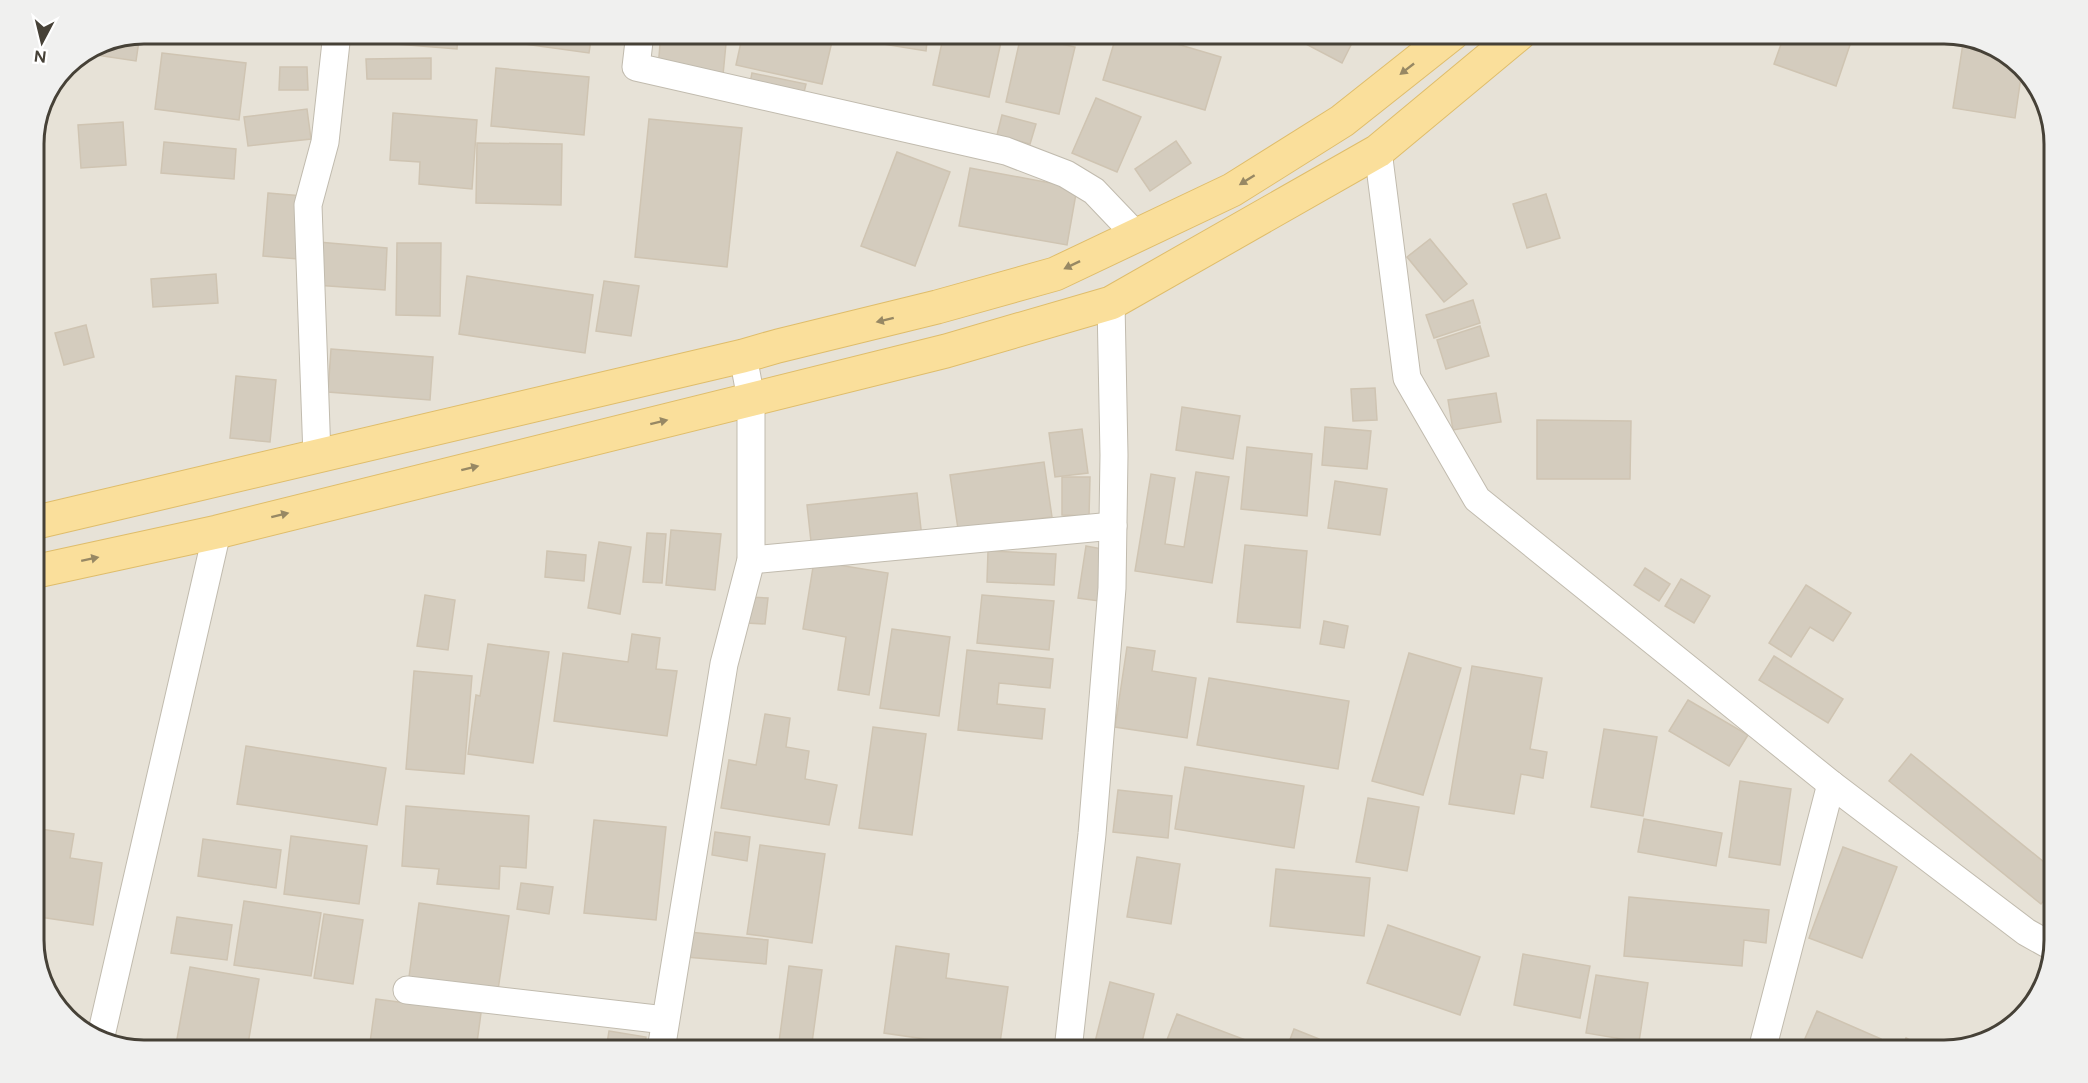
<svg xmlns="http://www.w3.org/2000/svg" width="2088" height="1083" font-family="Figtree,sans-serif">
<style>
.residential{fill:#e7e2d7}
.building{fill:#d4ccbe;stroke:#cfc4b2;stroke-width:1.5}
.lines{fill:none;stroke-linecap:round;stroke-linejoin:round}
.street-casing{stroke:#c1bbae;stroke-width:29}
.primary-casing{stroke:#dfbd6b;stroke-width:35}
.street{stroke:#fff;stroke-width:27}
.primary{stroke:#fadf9b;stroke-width:33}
.oneway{fill:#978864}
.rim{fill:none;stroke:#464137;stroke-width:3}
</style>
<rect width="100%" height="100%" fill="#f3f0e8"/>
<path class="residential" d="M143,33H1945L1994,45L2037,82L2055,136V940L2043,989L2006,1032L1945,1050H143L94,1038L52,1001L33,947V136L65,65L101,41Z"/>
<g class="building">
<path d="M221,33H259L258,38Z"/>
<path d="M385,33H458L457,49L384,43Z"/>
<path d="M497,33H592L589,53L496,40Z"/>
<path d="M661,33H727L723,75L658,68Z"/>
<path d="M743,33H834L822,84L736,65Z"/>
<path d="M872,33H928L926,51L870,42Z"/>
<path d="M944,33H1003L989,97L933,85Z"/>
<path d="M1117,33H1140L1221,57L1205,110L1103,80Z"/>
<path d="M1239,33H1268L1264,43Z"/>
<path d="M1304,33H1357L1342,63L1300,41Z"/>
<path d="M1785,33H1854L1836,86L1774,64Z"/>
<path d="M1859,33H1881L1878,42L1858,34Z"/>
<path d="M140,34L136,61L83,53L101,41Z"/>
<path d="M1021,35L1075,47L1059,114L1006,102Z"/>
<path d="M1964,37L1994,45L2022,70L2015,118L1953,108Z"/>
<path d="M162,53L246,63L239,120L155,109Z"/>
<path d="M431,58V79H367L366,59Z"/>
<path d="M280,67H307L308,90H279Z"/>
<path d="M496,68L589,77L584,135L491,126Z"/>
<path d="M752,73L806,84L802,100L749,88Z"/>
<path d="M1096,98L1141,117L1117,172L1072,153Z"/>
<path d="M307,109L311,139L248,146L244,117Z"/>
<path d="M393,113L477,120L472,189L419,184L420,162L390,160Z"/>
<path d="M1002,115L1036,124L1030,144L997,135Z"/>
<path d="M649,119L742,128L727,267L635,257Z"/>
<path d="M123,122L126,165L81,168L78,125Z"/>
<path d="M1176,141L1191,163L1150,191L1135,169Z"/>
<path d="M164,142L236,149L234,179L161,173Z"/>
<path d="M477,143L562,144L561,205L476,203Z"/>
<path d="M897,152L950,172L915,266L861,246Z"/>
<path d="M970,168L1077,188L1067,245L959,226Z"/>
<path d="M268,193L303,196L298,259L263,256Z"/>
<path d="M1546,194L1560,238L1527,248L1513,204Z"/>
<path d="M1430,239L1467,284L1444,302L1407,257Z"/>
<path d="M318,242L387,248L385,290L315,285Z"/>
<path d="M397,243H441L440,316L396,315Z"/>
<path d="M216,274L218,303L153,307L151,279Z"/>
<path d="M467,276L593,295L585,353L459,334Z"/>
<path d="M604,281L639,286L631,336L596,331Z"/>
<path d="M1473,300L1480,323L1434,338L1426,315Z"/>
<path d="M86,325L94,357L64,365L55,333Z"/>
<path d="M1480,326L1489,356L1446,369L1437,340Z"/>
<path d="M331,349L433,357L430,400L328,392Z"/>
<path d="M236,376L276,380L270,442L230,438Z"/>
<path d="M1375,388L1377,420L1353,421L1351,389Z"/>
<path d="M1496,393L1501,422L1453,430L1448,400Z"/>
<path d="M1182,407L1240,416L1233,459L1176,450Z"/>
<path d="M1537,420L1631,421L1630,479H1537Z"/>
<path d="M1325,427L1371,431L1367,469L1322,465Z"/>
<path d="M1082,429L1088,473L1055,477L1049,433Z"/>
<path d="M1247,447L1312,454L1307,516L1241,509Z"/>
<path d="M1044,462L1052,517L958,529L950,475Z"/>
<path d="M1196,472L1229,477L1212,583L1135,571L1151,474L1175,478L1165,544L1184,547Z"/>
<path d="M1062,477H1090L1089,516L1062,515Z"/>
<path d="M1335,481L1387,489L1380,535L1328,528Z"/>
<path d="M917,493L922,538L812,551L807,505Z"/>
<path d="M671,530L721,534L715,590L666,585Z"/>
<path d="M647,533L666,534L662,583L643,582Z"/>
<path d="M599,542L631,547L620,614L588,608Z"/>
<path d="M1245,545L1307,551L1300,628L1237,622Z"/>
<path d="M1086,546L1108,550L1099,601L1078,598Z"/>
<path d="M547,551L586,555L584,581L545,577Z"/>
<path d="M988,551L1056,554L1054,585L987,582Z"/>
<path d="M814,561L888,573L869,695L838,690L846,637L803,629Z"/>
<path d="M1645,568L1670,584L1659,601L1634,585Z"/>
<path d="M1681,579L1710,596L1694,623L1665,606Z"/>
<path d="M1806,585L1851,613L1833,641L1810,627L1791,657L1769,643Z"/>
<path d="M425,595L455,600L448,650L417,646Z"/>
<path d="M982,595L1054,601L1049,650L977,643Z"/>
<path d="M748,597L768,598L765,624L746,623Z"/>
<path d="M1324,621L1348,626L1344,648L1320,644Z"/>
<path d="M892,629L950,637L939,716L880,708Z"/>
<path d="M632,634L660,638L656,669L677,671L667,736L554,721L563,653L628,662Z"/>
<path d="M488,644L549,652L533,763L468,754L476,695L480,696Z"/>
<path d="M1127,647L1155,651L1152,671L1196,678L1187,738L1115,727Z"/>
<path d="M967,650L1053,659L1050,688L999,683L997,704L1045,709L1042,739L958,730Z"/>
<path d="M1409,653L1461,668L1423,795L1372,781Z"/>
<path d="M1774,656L1843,699L1828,723L1759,680Z"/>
<path d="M1472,666L1542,678L1530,749L1547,752L1543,778L1521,774L1514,814L1449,804Z"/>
<path d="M414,671L472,676L464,774L406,769Z"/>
<path d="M1209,678L1349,701L1338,769L1197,745Z"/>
<path d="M1688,700L1748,735L1729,766L1669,731Z"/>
<path d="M765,714L790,718L786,747L809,751L805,779L837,785L829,825L721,808L729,760L756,765Z"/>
<path d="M873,727L926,734L912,835L859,828Z"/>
<path d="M1604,729L1657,737L1643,816L1591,807Z"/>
<path d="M246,746L386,768L377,825L237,804Z"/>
<path d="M1911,754L2055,871V887L2041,904L1889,781Z"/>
<path d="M1185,767L1304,786L1294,848L1175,829Z"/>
<path d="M1740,781L1791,789L1780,865L1729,857Z"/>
<path d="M1118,790L1172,796L1168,838L1113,832Z"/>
<path d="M1368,798L1419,807L1407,871L1356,862Z"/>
<path d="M406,806L529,816L526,868L500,866L499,889L437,884L439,869L402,866Z"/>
<path d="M1644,819L1722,833L1716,866L1638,852Z"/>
<path d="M594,820L666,827L656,920L584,913Z"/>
<path d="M33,828L74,834L70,858L102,863L93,925L33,916Z"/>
<path d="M715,832L750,837L747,861L712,855Z"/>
<path d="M291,836L367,846L359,904L284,894Z"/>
<path d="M203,839L281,850L276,888L198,876Z"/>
<path d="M760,845L825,854L812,943L747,934Z"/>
<path d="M1843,847L1897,867L1862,958L1809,938Z"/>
<path d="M1137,857L1180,864L1171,924L1127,917Z"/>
<path d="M1276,869L1370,878L1364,936L1270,926Z"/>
<path d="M521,883L553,887L549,914L517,909Z"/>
<path d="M1629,897L1769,910L1766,943L1744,940L1742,966L1624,956Z"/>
<path d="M244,901L321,913L311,976L234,965Z"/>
<path d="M419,903L509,916L498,990L409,977Z"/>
<path d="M324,914L363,920L353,984L314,978Z"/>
<path d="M177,917L232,925L227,960L171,953Z"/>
<path d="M1388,925L1480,957L1460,1015L1367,983Z"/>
<path d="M689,932L768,940L766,964L686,957Z"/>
<path d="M896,946L949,954L946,978L1008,987L999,1050L884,1033Z"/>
<path d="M1523,954L1590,966L1580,1018L1514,1005Z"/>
<path d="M789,966L822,970L811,1050H778Z"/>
<path d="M190,967L259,979L247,1050H175Z"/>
<path d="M1596,975L1648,983L1639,1042L1586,1033Z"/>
<path d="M1110,982L1154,994L1140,1050H1093Z"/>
<path d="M376,999L481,1013L476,1050H369Z"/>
<path d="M1817,1011L1881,1039L1877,1050H1800Z"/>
<path d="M1177,1014L1248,1041L1245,1050H1163Z"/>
<path d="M1294,1029L1319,1039L1315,1050H1286Z"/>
<path d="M609,1031L646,1037L644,1050H606Z"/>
<path d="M1906,1038L1930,1050H1900Z"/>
<path d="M820,1040L872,1045L871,1050H819Z"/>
<path d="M877,1047L918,1050H877Z"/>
</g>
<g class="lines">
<g class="street-casing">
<g id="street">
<path d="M640,33L636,67L1006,151L1066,174L1094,191L1135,234"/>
<path d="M1378,151L1407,378L1477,499L1831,784L2026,932L2053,947"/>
<path d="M317,456L308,205L325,142L337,33"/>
<path d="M751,560L1113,526"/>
<path d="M407,990L665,1020"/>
<path d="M100,1040L217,532"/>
<path d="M661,1050L724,664L751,560V399L743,356"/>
<path d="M1068,1050L1092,834L1112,588L1114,455L1111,303"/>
<path d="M1762,1050L1831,784"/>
</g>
</g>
<g class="primary-casing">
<g id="primary">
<path d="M33,523L743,356L778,346L937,307L1055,274L1232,190L1342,121L1453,33"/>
<path d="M33,572L217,532L946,351L1111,303L1378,151L1520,33"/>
</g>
</g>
<use href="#street" class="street"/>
<use href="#primary" class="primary"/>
</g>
<defs><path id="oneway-solid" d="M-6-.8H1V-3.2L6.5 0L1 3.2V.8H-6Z" transform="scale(1.5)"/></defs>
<g class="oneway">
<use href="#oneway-solid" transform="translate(1407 69) rotate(142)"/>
<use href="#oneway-solid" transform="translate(1247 180) rotate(148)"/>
<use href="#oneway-solid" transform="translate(1072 265) rotate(154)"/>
<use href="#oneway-solid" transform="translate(885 320) rotate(166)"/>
<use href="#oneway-solid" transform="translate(659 422) rotate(-14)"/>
<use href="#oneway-solid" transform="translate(470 468) rotate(-14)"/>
<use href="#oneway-solid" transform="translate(280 515) rotate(-14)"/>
<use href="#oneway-solid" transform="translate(90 559) rotate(-12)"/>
</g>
<path d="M0 0H2088V1083H0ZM144 44H1944A100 100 0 0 1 2044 144V940A100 100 0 0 1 1944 1040H144A100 100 0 0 1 44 940V144A100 100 0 0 1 144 44Z" fill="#f0f0ef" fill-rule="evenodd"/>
<path class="rim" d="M144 44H1944A100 100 0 0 1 2044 144V940A100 100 0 0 1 1944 1040H144A100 100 0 0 1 44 940V144A100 100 0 0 1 144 44Z"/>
<g transform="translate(42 42) rotate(187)" stroke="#ffffff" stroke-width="4.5" paint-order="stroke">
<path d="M0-4.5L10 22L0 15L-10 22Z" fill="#464137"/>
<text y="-9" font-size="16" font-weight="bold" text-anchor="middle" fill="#464137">N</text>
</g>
</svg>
